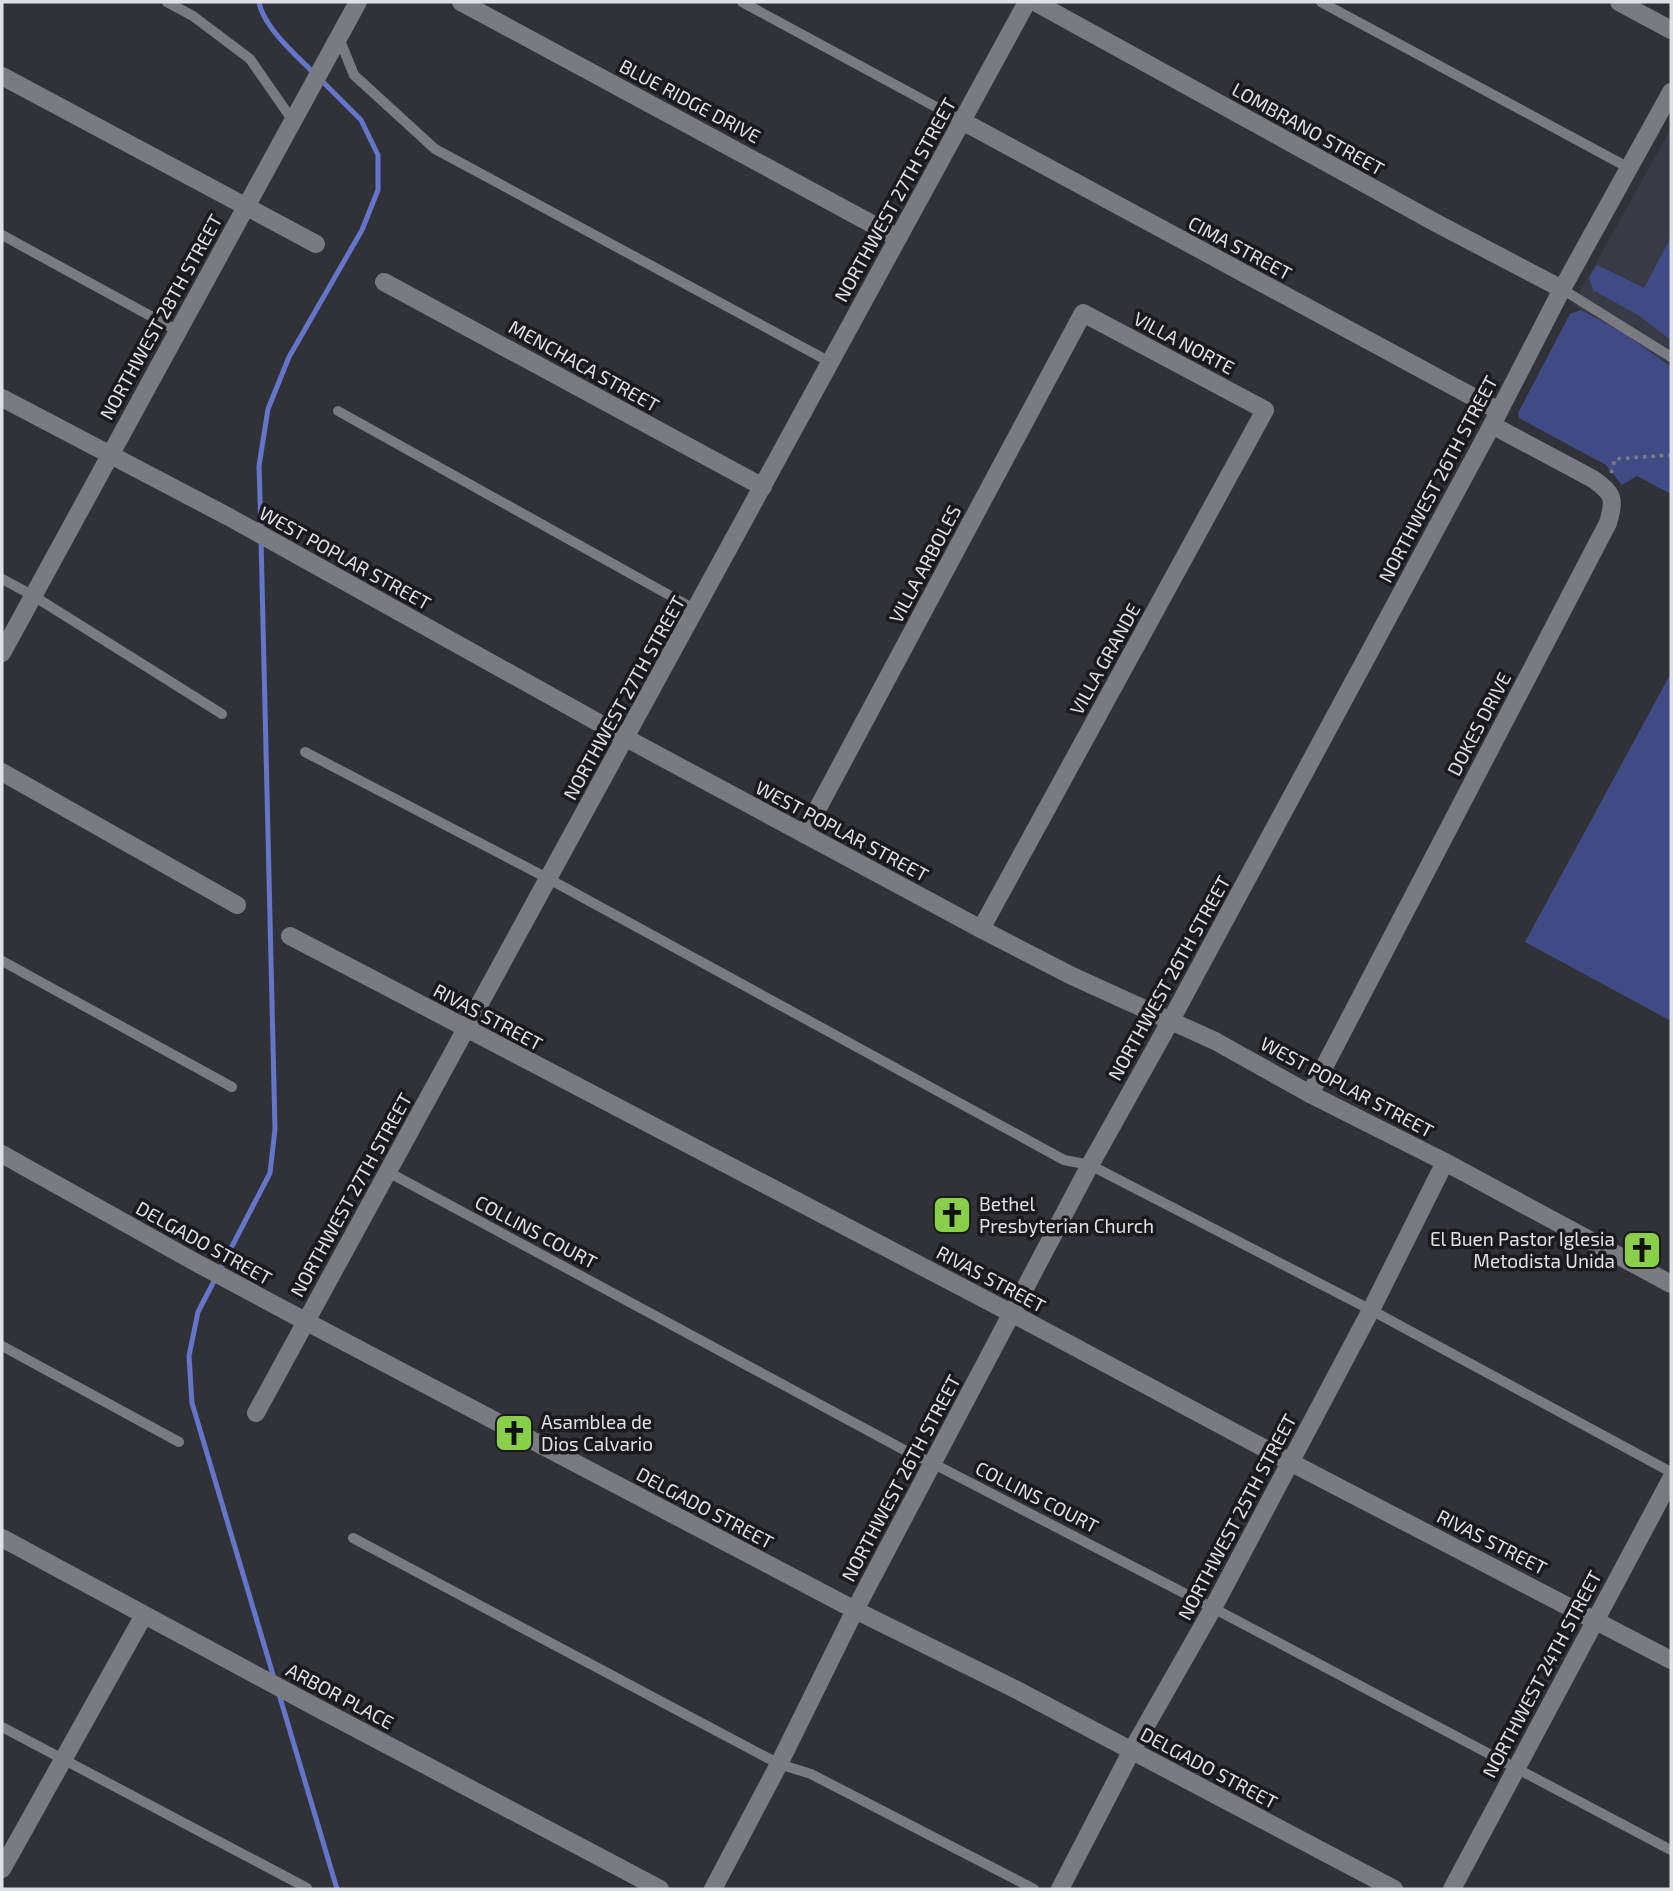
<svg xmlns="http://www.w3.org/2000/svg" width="1673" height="1891" font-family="'Exo 2',sans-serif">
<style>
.built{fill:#383b45}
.green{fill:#404b86}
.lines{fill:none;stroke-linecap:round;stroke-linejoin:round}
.stream{stroke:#6575c9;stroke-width:5}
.path{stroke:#7c7d81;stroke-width:3.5;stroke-dasharray:3.5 5;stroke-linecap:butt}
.lane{stroke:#797b80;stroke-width:10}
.street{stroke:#797b80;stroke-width:18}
.secondary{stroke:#797b80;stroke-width:18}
.labels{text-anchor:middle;stroke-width:7;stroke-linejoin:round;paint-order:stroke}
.street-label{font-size:19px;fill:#e0e1e4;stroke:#1a1a1c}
.poi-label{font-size:19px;fill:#e0e1e4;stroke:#1a1a1c;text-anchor:start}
</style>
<rect width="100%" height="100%" fill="#313237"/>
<path class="built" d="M1671,129V367L1624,333L1581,310L1573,304Z"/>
<g class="green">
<path d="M1671,237V340L1638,315L1593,290L1589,277L1597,265L1644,288Z"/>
<path d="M1581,310L1624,333L1671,367V494L1637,476L1622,485L1606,465L1519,418L1518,413L1570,314Z"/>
<path d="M1671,673V1021L1525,942Z"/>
</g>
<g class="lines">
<g class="stream">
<path d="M259,2C263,26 296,56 314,73"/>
<path d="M261,529L259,466L268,409L289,357L362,230L378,190V155L361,120L321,80"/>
<path d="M261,539L275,1129L270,1173L198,1312L189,1356L192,1403L274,1678"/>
<path d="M279,1694L337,1889"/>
</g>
<path class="path" d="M1611,473L1615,459L1671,455"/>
<g class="lane">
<path d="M167,2L193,16L250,59L293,121"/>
<path d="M742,2L962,121"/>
<path d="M1321,2L1629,168"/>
<path d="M339,38L354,75L435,149L830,362"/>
<path d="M2,235L178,331"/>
<path d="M1562,289L1671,357"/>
<path d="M338,411L696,610"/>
<path d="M2,579L32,595L222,714"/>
<path d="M305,752L549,879L1064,1160L1090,1165L1371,1310L1671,1472"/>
<path d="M2,961L232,1087"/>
<path d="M388,1172L908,1452L932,1463L1213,1608L1671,1850"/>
<path d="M2,1346L179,1442"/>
<path d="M353,1538L779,1764L811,1774L1034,1889"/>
<path d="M2,1727L307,1888"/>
</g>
<g class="street">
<path d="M461,2L898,238"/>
<path d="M1035,2L1438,224L1562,289"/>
<path d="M1619,2L1671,30"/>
<path d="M2,76L316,244"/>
<path d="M962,121L1499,411"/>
<path d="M384,282L763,487"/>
<path d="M2,398L229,517L626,738L981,929L1072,976L1215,1041L1310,1094L1445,1162L1671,1284"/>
<path d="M2,653L358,2"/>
<path d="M2,772L237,905"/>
<path d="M804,834L1083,313L1265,410L981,929"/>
<path d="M290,936L1013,1314L1290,1462L1671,1660"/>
<path d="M1310,1094L1608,523C1615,499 1614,494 1593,479L1492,425"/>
<path d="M2,1154L193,1261L305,1321L855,1610L1013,1688L1394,1889"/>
<path d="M256,1413L1027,2"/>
<path d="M2,1538L308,1703L660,1889"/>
<path d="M2,1869L144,1615"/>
<path d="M713,1889L779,1764L855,1610L1090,1165L1171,1020L1492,425L1562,289L1671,92"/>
<path d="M1060,1889L1131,1752L1213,1608L1371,1310L1445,1162"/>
</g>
<path class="secondary" d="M1452,1889L1671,1479"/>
</g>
<defs>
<g id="church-square" transform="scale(2.0125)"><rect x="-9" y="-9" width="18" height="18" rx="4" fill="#89cf49" stroke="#1a1a1c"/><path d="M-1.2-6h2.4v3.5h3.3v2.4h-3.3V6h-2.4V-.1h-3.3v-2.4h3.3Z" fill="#111"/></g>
</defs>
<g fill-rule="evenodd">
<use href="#church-square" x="952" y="1215"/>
<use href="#church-square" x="1642" y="1250"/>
<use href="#church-square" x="514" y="1433"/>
</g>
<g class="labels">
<g class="street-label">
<text transform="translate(690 101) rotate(28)" y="7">BLUE RIDGE DRIVE</text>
<text transform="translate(1308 129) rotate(29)" y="7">LOMBRANO STREET</text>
<text transform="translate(895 200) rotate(-61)" y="7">NORTHWEST 27TH STREET</text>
<text transform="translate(1240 248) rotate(28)" y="7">CIMA STREET</text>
<text transform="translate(161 317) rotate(-61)" y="7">NORTHWEST 28TH STREET</text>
<text transform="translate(1184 343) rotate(28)" y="7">VILLA NORTE</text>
<text transform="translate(584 366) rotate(29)" y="7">MENCHACA STREET</text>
<text transform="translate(1438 479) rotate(-62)" y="7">NORTHWEST 26TH STREET</text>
<text transform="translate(345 558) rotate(29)" y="7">WEST POPLAR STREET</text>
<text transform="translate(925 564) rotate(-62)" y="7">VILLA ARBOLES</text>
<text transform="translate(1105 659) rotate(-61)" y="7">VILLA GRANDE</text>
<text transform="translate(624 698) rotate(-61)" y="7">NORTHWEST 27TH STREET</text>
<text transform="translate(1479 724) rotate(-62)" y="7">DOKES DRIVE</text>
<text transform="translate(842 831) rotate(28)" y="7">WEST POPLAR STREET</text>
<text transform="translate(1169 978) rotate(-61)" y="7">NORTHWEST 26TH STREET</text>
<text transform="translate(488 1017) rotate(28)" y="7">RIVAS STREET</text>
<text transform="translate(1347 1087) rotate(28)" y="7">WEST POPLAR STREET</text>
<text transform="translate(351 1195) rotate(-61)" y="7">NORTHWEST 27TH STREET</text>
<text transform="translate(536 1232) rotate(28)" y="7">COLLINS COURT</text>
<text transform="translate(204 1243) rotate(29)" y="7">DELGADO STREET</text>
<text transform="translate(991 1279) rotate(28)" y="7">RIVAS STREET</text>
<text transform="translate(901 1478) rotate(-62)" y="7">NORTHWEST 26TH STREET</text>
<text transform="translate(1037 1497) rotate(27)" y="7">COLLINS COURT</text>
<text transform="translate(705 1508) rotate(28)" y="7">DELGADO STREET</text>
<text transform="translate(1237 1517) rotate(-62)" y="7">NORTHWEST 25TH STREET</text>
<text transform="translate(1492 1542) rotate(27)" y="7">RIVAS STREET</text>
<text transform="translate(1542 1674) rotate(-62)" y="7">NORTHWEST 24TH STREET</text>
<text transform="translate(340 1696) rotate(28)" y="7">ARBOR PLACE</text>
<text transform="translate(1209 1768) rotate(28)" y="7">DELGADO STREET</text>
</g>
<g class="poi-label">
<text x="979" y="1211">Bethel<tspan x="979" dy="22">Presbyterian Church</tspan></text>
<text x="1615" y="1246" text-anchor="end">El Buen Pastor Iglesia<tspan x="1615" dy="22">Metodista Unida</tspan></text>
<text x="541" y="1429">Asamblea de<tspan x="541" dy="22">Dios Calvario</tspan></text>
</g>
</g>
<rect width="1673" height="1891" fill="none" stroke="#e0e1e4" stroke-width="7"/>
</svg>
